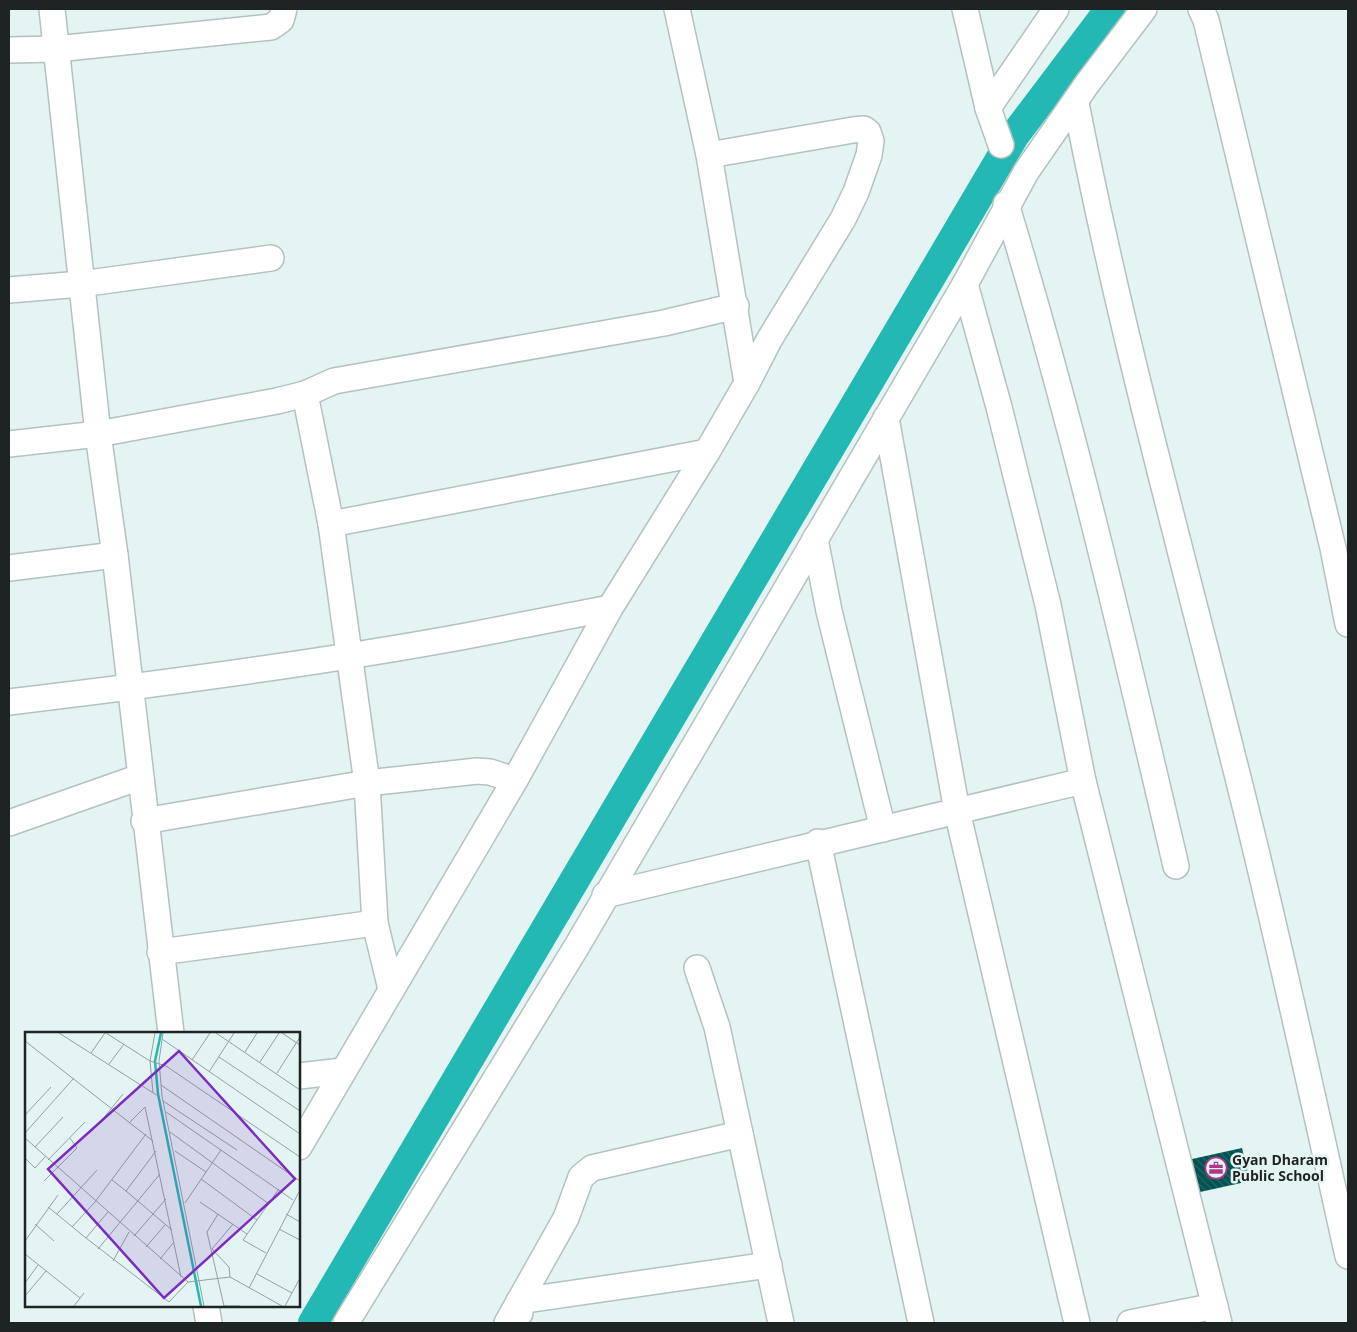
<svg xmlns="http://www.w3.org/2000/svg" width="1357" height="1332" font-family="'Open Sans',sans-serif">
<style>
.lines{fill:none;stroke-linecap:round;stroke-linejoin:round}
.canal{stroke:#23b8b3;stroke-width:30}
.building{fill:url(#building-back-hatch)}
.minor-casing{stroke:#b3c2c1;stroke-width:28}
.minor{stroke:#fff;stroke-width:25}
.labels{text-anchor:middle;stroke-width:5;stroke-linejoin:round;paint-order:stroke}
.poi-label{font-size:14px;font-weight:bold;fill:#1e2323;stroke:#e4f4f3;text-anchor:start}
.inset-river{fill:none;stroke:#23b8b3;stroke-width:2.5}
.inset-road{fill:none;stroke:#95a0a0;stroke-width:1}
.view{fill:#7b2cbf;fill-opacity:0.15;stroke:#7b2cbf;stroke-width:2.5}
.inset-edge{fill:none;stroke:#1e2323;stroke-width:2.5}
</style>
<defs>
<pattern id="building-back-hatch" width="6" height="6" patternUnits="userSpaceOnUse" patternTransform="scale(1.25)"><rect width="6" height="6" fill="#005351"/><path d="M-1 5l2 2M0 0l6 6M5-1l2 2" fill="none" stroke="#266867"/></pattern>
</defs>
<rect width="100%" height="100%" fill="#e4f4f3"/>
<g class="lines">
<path class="canal" d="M313,1323L1014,136L1110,9"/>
</g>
<path class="building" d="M1242,1148L1250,1181L1191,1194L1183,1161Z"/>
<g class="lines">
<g class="minor-casing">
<g id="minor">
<path d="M52,9L98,434L115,555L171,1033"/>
<path d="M677,9L709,155L747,383"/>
<path d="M965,9L988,108L1001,145"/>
<path d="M1201,9L1206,20L1333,548L1348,624"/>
<path d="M9,50L56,49L271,27L281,20L284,9"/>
<path d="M1076,103C1123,346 1191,585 1250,826C1285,969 1316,1112 1348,1256"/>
<path d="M988,108L1056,9"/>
<path d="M1006,204C1073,423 1124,644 1176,866"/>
<path d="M965,284L999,407L1048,605L1083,781L1219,1323"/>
<path d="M9,290L81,284L271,258"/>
<path d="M305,394L331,524L707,452"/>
<path d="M886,418L957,811L1077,1323"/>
<path d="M9,444L98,434L277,401L305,394L334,381L664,323L736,306"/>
<path d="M331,524L367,783L375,923L391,989"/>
<path d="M815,539L829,611L883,829"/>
<path d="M9,568L115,555"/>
<path d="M9,702C161,684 314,664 466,636C514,627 562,617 610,608"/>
<path d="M144,821L367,783L477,771L490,772L515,780"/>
<path d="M9,823L140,777"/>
<path d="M818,842L921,1323"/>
<path d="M605,895L1083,781"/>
<path d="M160,952L375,923"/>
<path d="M697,968L717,1027L781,1323"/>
<path d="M299,1076L343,1071"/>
<path d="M299,1147L515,780L610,608L707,452L747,383L769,340L843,219L856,192L869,155L871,141L868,132L864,129L853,130L709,155"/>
<path d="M206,1306L209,1323"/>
<path d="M520,1313L519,1301L769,1265"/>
<path d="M346,1323L577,946L965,284L1026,172L1087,84L1144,9"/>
<path d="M507,1323L566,1218L581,1177L592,1168L740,1134"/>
<path d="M1130,1323L1215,1306"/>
</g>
</g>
<use href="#minor" class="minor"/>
</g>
<defs>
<g id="office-ring" transform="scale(1.125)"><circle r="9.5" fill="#e4f4f3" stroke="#af378b" stroke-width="1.5"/><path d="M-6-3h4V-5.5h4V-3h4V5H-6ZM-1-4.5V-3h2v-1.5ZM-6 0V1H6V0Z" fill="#af378b"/></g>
</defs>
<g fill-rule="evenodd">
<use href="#office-ring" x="1216" y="1168"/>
</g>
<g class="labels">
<g class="poi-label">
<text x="1232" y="1165">Gyan Dharam<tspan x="1232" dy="16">Public School</tspan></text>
</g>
</g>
<g transform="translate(25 1032)">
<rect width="275" height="275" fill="#e4f4f3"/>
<path class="inset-river" d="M136,1L130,29L133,62L176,274"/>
<path class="inset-road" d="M34,1L133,64M81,1L125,29L141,34L275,125M138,1L134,29L137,64L179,274M191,1L275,58M257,1L275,13M137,7L275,102M0,9L128,109M220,20L232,1M66,21L80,1M194,25L275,79M167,28L185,1M235,30L254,1M84,32L99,12M184,40L209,1M252,41L275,5M136,53L275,149M128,61L125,29L130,1M138,69L212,118M141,80L268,168M0,83L26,55M105,90L120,75L156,245M73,93L98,62M145,100L244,172M0,101L49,46M0,106L163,250L205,245L257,274M10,115L38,85M150,119L181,140M0,126L10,136L20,125M23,128L60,90M176,147L232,188L218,208L241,221M87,148L101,159L131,119M19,149L52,116L45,106M101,159L147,198M175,170L222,202M160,171L196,118M23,175L61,206L83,180M32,182L72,138M193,182L182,200L199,274M261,182L275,190M232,188L254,157M10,192L29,209M47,195L70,170L121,102M254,197L275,208M109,204L141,167M61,206L144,270L163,250M0,209L33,163M121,215L140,193M73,217L135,142M0,222L55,266M135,227L149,210M88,229L104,200M232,242L267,261M205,245L204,235L187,217L208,192M0,251L13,233M224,256L275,158M0,264L21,239M49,274L59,261M198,274H215M260,274L275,246"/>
<path class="view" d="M154,19L270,147L139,266L23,137Z"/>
<rect width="275" height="275" class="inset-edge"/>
</g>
<rect width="1357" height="1332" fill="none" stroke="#1e2323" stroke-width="20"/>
</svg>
